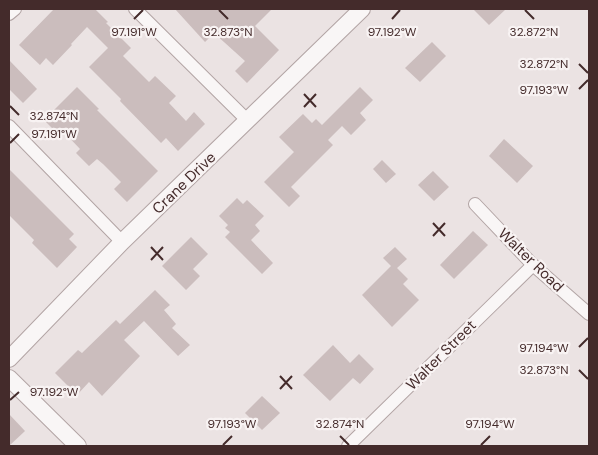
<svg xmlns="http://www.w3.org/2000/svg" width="598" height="455" font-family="'DM Sans',sans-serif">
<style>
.building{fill:#cbbdbd}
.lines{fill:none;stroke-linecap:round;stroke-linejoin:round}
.minor-casing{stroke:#b2a4a4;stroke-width:14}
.tertiary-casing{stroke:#b2a4a4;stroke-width:18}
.minor{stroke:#f9f6f6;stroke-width:12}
.tertiary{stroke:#f9f6f6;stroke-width:16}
.ticks{fill:none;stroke:#442b2b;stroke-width:2}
.labels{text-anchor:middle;stroke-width:4.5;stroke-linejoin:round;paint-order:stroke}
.street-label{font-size:15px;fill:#442b2b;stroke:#f8f3f3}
.ticks-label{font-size:12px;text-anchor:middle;fill:#442b2b;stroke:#f8f3f3;stroke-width:4.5;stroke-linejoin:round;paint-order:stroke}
</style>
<rect width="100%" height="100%" fill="#ebe3e3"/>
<g class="building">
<path d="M54,9H95L108,22L106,23L131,48L123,56L149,82L155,76L176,96L169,103L186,121L194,112L205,124L178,151L166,138L161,143L120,101L121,99L89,67L108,48L87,27L71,44L72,45L53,65L46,58L40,65L19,45Z"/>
<path d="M175,9H272L255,26L279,50L247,83L235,71L245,61L214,33L205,42Z"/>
<path d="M473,9H506L489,25Z"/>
<path d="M432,42L446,56L420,82L405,68Z"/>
<path d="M9,60L37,89L23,103L9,89Z"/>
<path d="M77,87L99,109L97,110L158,171L127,202L114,189L121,182L103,164L97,159L89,166L76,153L80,149L62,130L58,134L44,120Z"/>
<path d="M360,87L373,100L360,113L366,120L351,135L342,126L328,140L333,145L291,187L300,196L289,207L264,182L294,152L279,137L303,114L312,123L316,119L322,125Z"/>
<path d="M504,139L533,166L517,183L489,156Z"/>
<path d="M382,160L396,174L386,183L373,169Z"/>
<path d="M9,169L74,234L69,239L77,247L57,268L32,243L34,240L9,215Z"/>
<path d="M433,171L449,187L434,201L418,185Z"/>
<path d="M237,198L243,204L247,200L264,216L255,225L260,231L251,240L273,263L262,274L225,237L230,232L225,228L228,225L219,216Z"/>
<path d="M473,231L488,245L454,279L440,265Z"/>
<path d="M191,237L208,254L193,269L200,276L186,290L162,266Z"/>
<path d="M395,247L407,259L397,268L408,279L403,284L419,300L392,327L362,295L391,266L383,258Z"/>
<path d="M155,290L170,305L164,310L176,324L172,328L190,345L178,356L144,321L124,340L140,356L102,396L89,382L77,395L55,373L78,350L82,353L116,320L120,324Z"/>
<path d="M333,345L350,363L359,354L374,369L360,384L353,378L330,401L303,375Z"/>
<path d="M262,396L280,413L262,430L245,413Z"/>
<path d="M9,414L25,431L9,446Z"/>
</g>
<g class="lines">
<g class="minor-casing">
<g id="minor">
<path d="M135,9L248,121"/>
<path d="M9,14L15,9"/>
<path d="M9,126L122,242"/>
<path d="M475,204L533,265L589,314"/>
<path d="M348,446L533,265"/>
</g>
</g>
<g class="tertiary-casing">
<g id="tertiary">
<path d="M9,359L122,242L362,9"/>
<path d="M9,378L78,446"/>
</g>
</g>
<use href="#minor" class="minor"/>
<use href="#tertiary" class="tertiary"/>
</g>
<path class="ticks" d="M219,10L228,19M525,10L534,19M134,19L143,10M392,19L400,10M579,64L588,73M579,89L588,80M304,94L316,107M10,106L19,115M304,107L316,94M10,143L19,134M433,223L445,236M433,236L445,223M151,247L163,260M151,260L163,247M579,347L588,338M579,370L588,379M280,376L292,389M280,389L292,376M10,400L19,392M340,436L349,445M223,445L232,436M481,445L490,436"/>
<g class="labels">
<g class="street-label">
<text transform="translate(184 183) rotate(-44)" y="5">Crane Drive</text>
<text transform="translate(531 260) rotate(44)" y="5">Walter Road</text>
<text transform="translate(441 355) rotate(-45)" y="5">Walter Street</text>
</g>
</g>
<g class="ticks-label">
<text x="134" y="36">97.191°W</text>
<text x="228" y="36">32.873°N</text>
<text x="392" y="36">97.192°W</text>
<text x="534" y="36">32.872°N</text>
<text x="544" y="68">32.872°N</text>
<text x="544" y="94">97.193°W</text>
<text x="54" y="120">32.874°N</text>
<text x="54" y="138">97.191°W</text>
<text x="544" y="352">97.194°W</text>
<text x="544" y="374">32.873°N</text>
<text x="54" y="396">97.192°W</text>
<text x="232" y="428">97.193°W</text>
<text x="340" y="428">32.874°N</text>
<text x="490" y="428">97.194°W</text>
</g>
<rect width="598" height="455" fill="none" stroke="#442b2b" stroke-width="20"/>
</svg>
